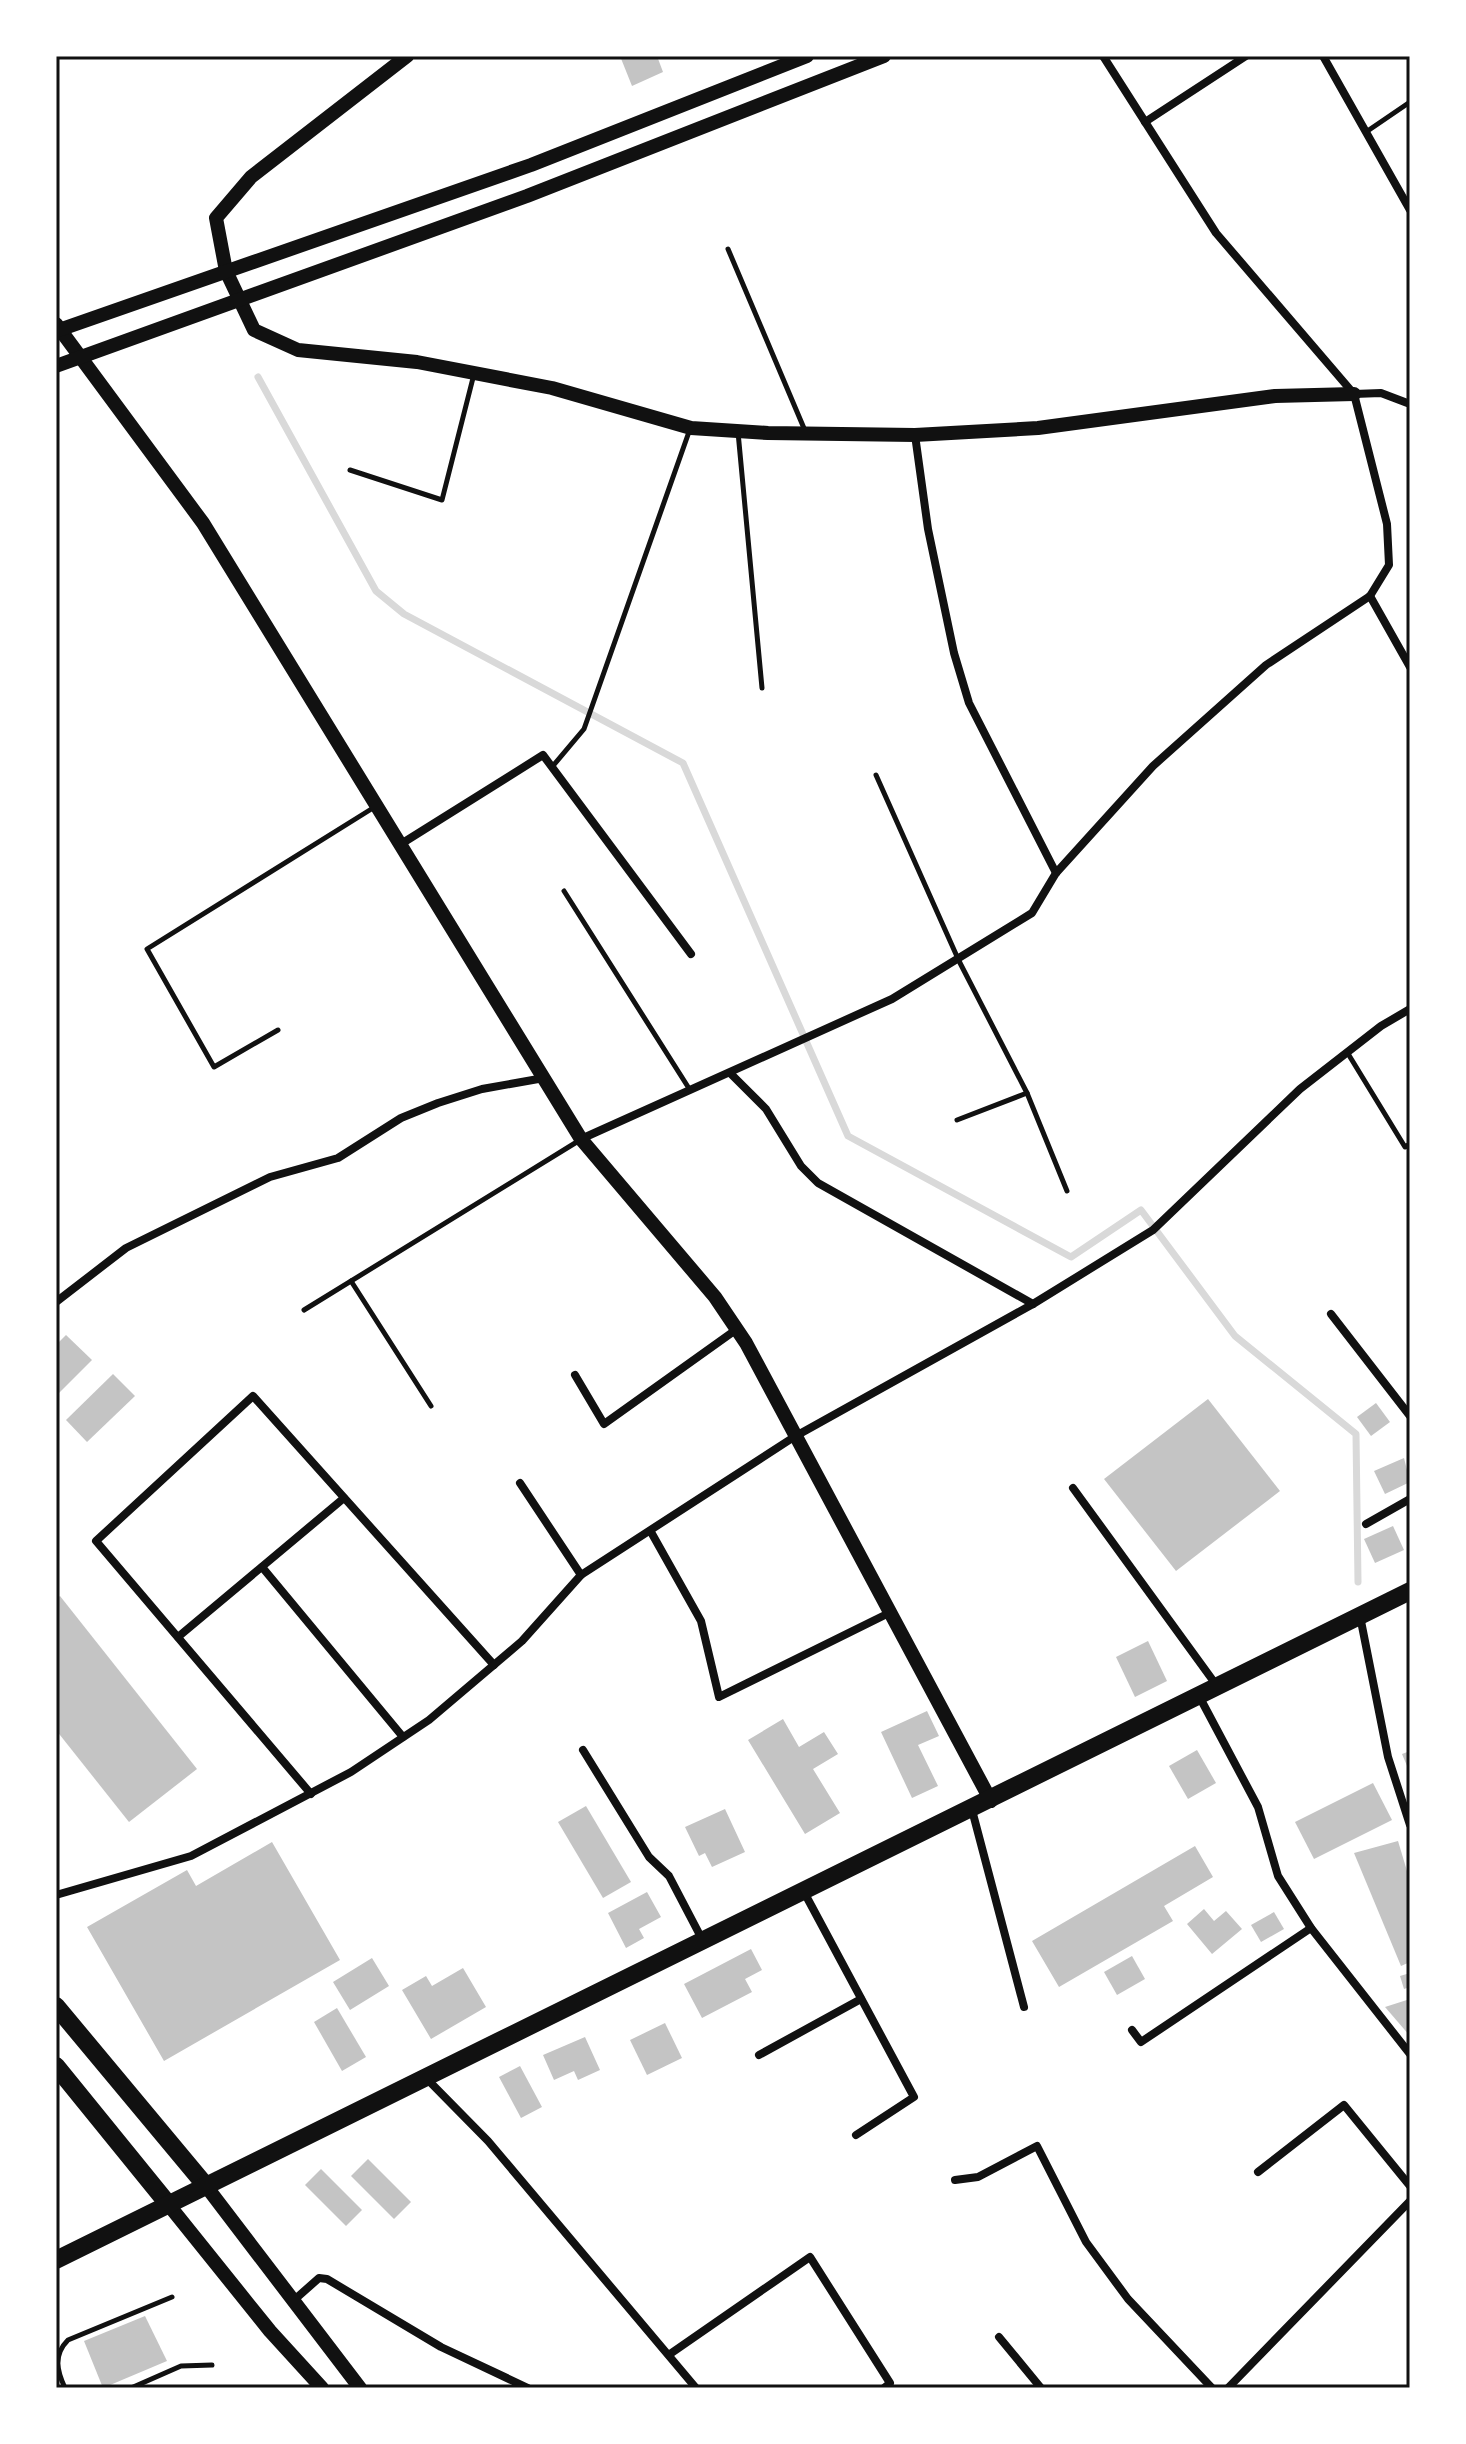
<svg xmlns="http://www.w3.org/2000/svg" width="1466" height="2444" font-family="'Roboto Condensed',sans-serif">
<style>
.lines{fill:none;stroke-linecap:round;stroke-linejoin:round}
.stream{stroke:#d9d9d9;stroke-width:7}
.building{fill:#c4c4c4}
.service{stroke:#111;stroke-width:5}
.minor{stroke:#111;stroke-width:8}
.tertiary{stroke:#111;stroke-width:14}
.trunk{stroke:#111;stroke-width:18}
.neatline{fill:none;stroke:#111;stroke-width:3}
</style>
<rect width="100%" height="100%" fill="#fff"/>
<g class="lines">
<path class="stream" d="M258,377L376,591L404,614L683,763L848,1136L1071,1257L1141,1210L1235,1336L1356,1434L1358,1582"/>
</g>
<g class="building">
<path d="M620,56H657L663,72L632,86Z"/>
<path d="M66,1335L92,1360L56,1396V1345Z"/>
<path d="M113,1374L135,1396L87,1442L66,1420Z"/>
<path d="M1208,1399L1280,1491L1176,1571L1104,1479Z"/>
<path d="M1376,1403L1390,1422L1371,1436L1357,1417Z"/>
<path d="M1404,1458L1410,1482L1385,1494L1374,1471Z"/>
<path d="M1393,1526L1404,1550L1375,1563L1364,1539Z"/>
<path d="M60,1596L197,1769L129,1822L56,1730V1599Z"/>
<path d="M1148,1641L1167,1681L1135,1697L1116,1657Z"/>
<path d="M927,1711L939,1736L918,1745L938,1786L912,1798L881,1732Z"/>
<path d="M783,1719L799,1747L824,1732L838,1754L813,1769L840,1813L805,1834L748,1740Z"/>
<path d="M1197,1750L1216,1783L1188,1799L1169,1766Z"/>
<path d="M1410,1751V1773L1402,1754Z"/>
<path d="M1373,1783L1392,1820L1314,1859L1295,1822Z"/>
<path d="M586,1806L631,1882L603,1898L558,1822Z"/>
<path d="M725,1809L745,1852L712,1867L705,1853L699,1856L685,1827Z"/>
<path d="M1398,1841L1410,1881V1962L1401,1966L1354,1853Z"/>
<path d="M272,1842L340,1960L164,2061L87,1927L187,1870L196,1886Z"/>
<path d="M1195,1846L1213,1877L1164,1906L1173,1921L1059,1987L1032,1941Z"/>
<path d="M647,1892L661,1917L639,1929L644,1938L626,1948L608,1913Z"/>
<path d="M1204,1909L1214,1921L1226,1911L1242,1929L1212,1954L1187,1924Z"/>
<path d="M1274,1912L1284,1929L1261,1942L1251,1925Z"/>
<path d="M751,1949L762,1970L745,1979L752,1992L702,2018L684,1984Z"/>
<path d="M1132,1956L1145,1979L1117,1995L1104,1972Z"/>
<path d="M372,1958L389,1986L350,2010L333,1982Z"/>
<path d="M463,1968L486,2007L431,2039L402,1990L426,1976L432,1986Z"/>
<path d="M1410,1973V1987L1404,1989L1400,1976Z"/>
<path d="M1410,1999V2036L1385,2007Z"/>
<path d="M337,2008L366,2057L342,2071L314,2022Z"/>
<path d="M665,2023L682,2058L647,2075L630,2040Z"/>
<path d="M585,2037L600,2070L578,2080L574,2071L554,2080L543,2055Z"/>
<path d="M520,2066L542,2107L521,2118L499,2077Z"/>
<path d="M368,2159L411,2202L394,2219L351,2176Z"/>
<path d="M321,2169L362,2210L346,2226L305,2185Z"/>
<path d="M145,2316L167,2361L103,2388L84,2341Z"/>
</g>
<g class="lines">
<g class="service">
<path d="M1366,132L1410,102"/>
<path d="M728,249L806,433"/>
<path d="M738,432L762,688"/>
<path d="M350,470L442,500L474,374"/>
<path d="M552,767L584,729L690,429"/>
<path d="M876,775L959,961L1027,1093L1067,1191"/>
<path d="M564,891L690,1090"/>
<path d="M278,1030L214,1067L147,949L373,808"/>
<path d="M1347,1052L1405,1147L1410,1144"/>
<path d="M957,1120L1027,1093"/>
<path d="M351,1281L431,1406"/>
<path d="M304,1310L580,1140"/>
<path d="M65,2388C57,2371 53,2355 68,2340L172,2297"/>
<path d="M131,2388L181,2366L212,2365"/>
</g>
<g class="minor">
<path d="M1103,56L1216,233L1354,394L1381,393L1410,404"/>
<path d="M1323,56L1410,210"/>
<path d="M1145,122L1246,56"/>
<path d="M915,435L928,529L954,653L969,703L1056,873"/>
<path d="M1370,596L1410,667"/>
<path d="M401,844L543,755L691,954"/>
<path d="M730,1073L766,1109L801,1166L818,1183L1033,1304"/>
<path d="M581,1139L892,999L1032,913L1056,873L1153,766L1266,665L1370,596L1389,565L1387,524L1354,394"/>
<path d="M56,1302L126,1248L270,1177L338,1158L401,1118L438,1103L482,1089L544,1078"/>
<path d="M1331,1314L1410,1416"/>
<path d="M575,1375L604,1424L737,1329"/>
<path d="M520,1483L581,1575"/>
<path d="M1073,1488L1217,1686"/>
<path d="M1366,1524L1410,1499"/>
<path d="M651,1532L701,1621L719,1697L891,1612"/>
<path d="M262,1567L403,1737"/>
<path d="M1360,1616L1388,1757L1410,1825"/>
<path d="M178,1637L344,1498"/>
<path d="M1199,1696L1258,1807L1278,1876L1311,1928L1410,2054"/>
<path d="M583,1750L649,1857L669,1876L703,1941"/>
<path d="M311,1794L96,1541L253,1396L494,1665"/>
<path d="M972,1810L1024,2007"/>
<path d="M804,1892L914,2097L856,2135"/>
<path d="M56,1895L191,1856L351,1772L429,1720L522,1641L581,1575L794,1437L1033,1304L1153,1230L1300,1089L1381,1026L1410,1009"/>
<path d="M1132,2030L1141,2042L1311,1928"/>
<path d="M759,2055L861,1999"/>
<path d="M426,2078L488,2141L696,2388"/>
<path d="M1258,2172L1344,2105L1410,2186"/>
<path d="M955,2180L978,2177L1037,2146L1086,2242L1128,2299L1212,2388"/>
<path d="M293,2301L319,2278L327,2279L441,2347L528,2388"/>
<path d="M999,2337L1041,2388"/>
<path d="M670,2354L810,2257L890,2383L884,2388"/>
<path d="M1228,2388L1410,2201"/>
</g>
<g class="tertiary">
<path d="M407,56L251,177L216,218L226,271L254,330L298,350L417,362L552,388L691,428L768,433L915,435L1038,428L1275,396L1354,394"/>
<path d="M56,324L203,523L581,1139L715,1297L746,1343L991,1801"/>
<path d="M56,331L531,165L807,56"/>
<path d="M56,366L527,196L884,56"/>
<path d="M206,2186L360,2388"/>
<path d="M168,2204L270,2331L322,2388"/>
</g>
<g class="trunk">
<path d="M56,2006L206,2186"/>
<path d="M56,2066L168,2204"/>
<path d="M56,2260L1410,1591"/>
</g>
</g>
<rect width="1466" height="2444" fill="none" stroke="#ffffff" stroke-width="116"/>
<rect x="58" y="58" width="1350" height="2328" class="neatline"/>
</svg>
